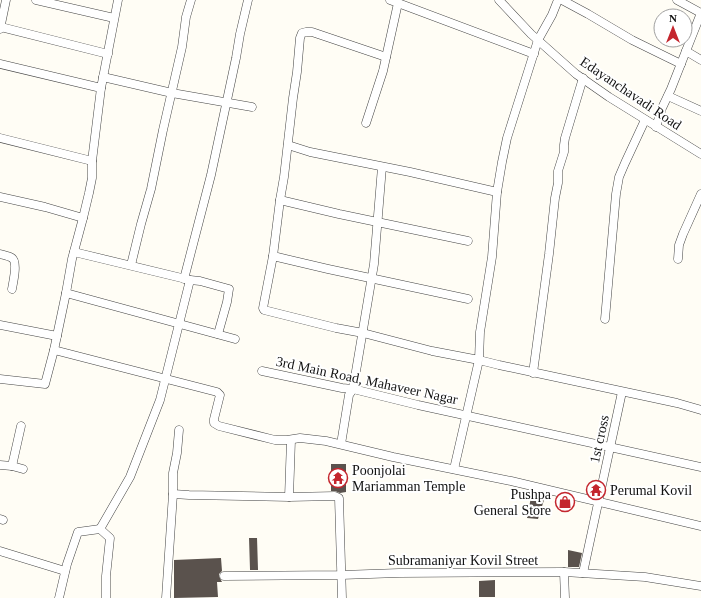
<svg xmlns="http://www.w3.org/2000/svg" width="701" height="598" font-family="'Times New Roman',serif">
<style>
.building{fill:#5a524d}
.lines{fill:none;stroke-linecap:round;stroke-linejoin:round}
.minor-casing{stroke:#444;stroke-width:9}
.minor{stroke:#fff;stroke-width:8}
.labels{text-anchor:middle;stroke-width:4;stroke-linejoin:round;paint-order:stroke}
.street-label{font-size:14px;fill:#111;stroke:#fff}
.poi-label{font-size:14px;fill:#111;stroke:#fff;text-anchor:start}
</style>
<rect width="100%" height="100%" fill="#fffdf5"/>
<g class="building">
<path d="M331,464H346V492L340,493L335,491H331Z"/>
<path d="M531,497H538V499L544,500L538,519L527,518Z"/>
<path d="M249,538H257L258,570H250Z"/>
<path d="M568,550L582,553L579,567H568Z"/>
<path d="M221,558L222,571L219,574V576L222,582H217L218,597L174,598V560Z"/>
<path d="M495,580V597H479V581Z"/>
</g>
<g class="lines">
<g class="minor-casing">
<g id="minor">
<path d="M36,0L114,18"/>
<path d="M118,0L101,88L92,161V178L89,193L83,218L72,259L66,293L235,339"/>
<path d="M499,0L531,34L576,74L609,97L701,154"/>
<path d="M562,0L588,14L632,40L681,64"/>
<path d="M398,3L534,54"/>
<path d="M1,27L108,54"/>
<path d="M0,29L6,0"/>
<path d="M686,51L701,60"/>
<path d="M386,57L312,32H306L302,33L300,38L297,72L293,98L284,177L280,200L273,256L263,308L264,310L336,328L363,333L432,351L479,360L480,332L492,257L497,192L502,162L507,138L538,40L552,15L558,0"/>
<path d="M0,64L101,88"/>
<path d="M103,77L172,93L252,107"/>
<path d="M668,96L701,111"/>
<path d="M366,123L383,71L398,3L390,0"/>
<path d="M656,127L662,108L671,89L701,13L677,0"/>
<path d="M0,138L92,161"/>
<path d="M288,145L310,152L410,172L497,192"/>
<path d="M0,197L45,207L83,218"/>
<path d="M280,200L339,214L468,241"/>
<path d="M74,252L190,280L200,281L229,289L227,302L218,334"/>
<path d="M0,254C3,255 9,256 12,258C18,262 13,283 12,289"/>
<path d="M273,256L328,269L468,299"/>
<path d="M678,259L679,245L683,234L701,194"/>
<path d="M131,265L141,224L151,189L163,130L182,47L186,17L191,0"/>
<path d="M184,279L211,175L236,58L240,34L248,0"/>
<path d="M605,319L616,194L619,177L625,163L645,120"/>
<path d="M0,325L57,336"/>
<path d="M54,350L217,392L220,395L214,419V423L219,426L275,440H287L300,438L326,441L393,457L511,481L701,526"/>
<path d="M262,371L342,388L353,389L418,405L701,467"/>
<path d="M533,373L549,254L555,198L558,183V171L564,152V145L565,138L583,78"/>
<path d="M0,379L45,384L54,350L66,293"/>
<path d="M341,444L349,395L353,389L374,264L382,167"/>
<path d="M0,465L12,466L23,469"/>
<path d="M12,466L21,426"/>
<path d="M454,469L479,360L499,365L677,403L701,410"/>
<path d="M173,494L189,495L289,497L335,496L339,498L342,598"/>
<path d="M289,497L291,440"/>
<path d="M0,519L3,520"/>
<path d="M0,551L65,571"/>
<path d="M564,572L565,598"/>
<path d="M583,573L622,392"/>
<path d="M224,576L341,575L399,573L564,572L645,577L701,586"/>
<path d="M59,598L67,564L78,532L100,529"/>
<path d="M106,598V576L110,538L100,529L130,477L160,400L190,280"/>
<path d="M166,598L173,494V473L177,453L179,430"/>
</g>
</g>
<use href="#minor" class="minor"/>
</g>
<defs>
<g id="temple-ring" transform="scale(1)"><circle r="9.5" fill="#fff" stroke="#c4262e" stroke-width="1.5"/><path d="M0-6L5-2H3V0L6.5 2.5H4V6H1.5V3h-3V6H-4V2.5H-6.5L-3 0V-2H-5Z" fill="#c4262e"/></g>
<g id="shop-ring" transform="scale(1)"><circle r="9.5" fill="#fff" stroke="#c4262e" stroke-width="1.5"/><path d="M-5-2.5h2.3a2.7 3.5 0 0 1 5.4 0H5L5.5 6h-11ZM-1.5-2.5h3a1.5 2.3 0 0 0-3 0Z" fill="#c4262e"/></g>
</defs>
<g fill-rule="evenodd">
<use href="#temple-ring" x="338" y="478"/>
<use href="#temple-ring" x="596" y="490"/>
<use href="#shop-ring" x="565" y="502"/>
</g>
<g class="labels">
<g class="street-label">
<text transform="translate(631 93) rotate(34)" y="5">Edayanchavadi Road</text>
<text transform="translate(367 380) rotate(12)" y="5">3rd Main Road, Mahaveer Nagar</text>
<text transform="translate(599 439) rotate(-78)" y="5">1st cross</text>
<text x="463" y="565">Subramaniyar Kovil Street</text>
</g>
<g class="poi-label">
<text x="352" y="475">Poonjolai<tspan x="352" dy="16">Mariamman Temple</tspan></text>
<text x="610" y="495">Perumal Kovil</text>
<text x="551" y="499" text-anchor="end">Pushpa<tspan x="551" dy="16">General Store</tspan></text>
</g>
</g>
<g transform="translate(673 28)"><circle r="19" fill="#ffffff" stroke="#a0a0a0"/>
<path d="M0-3L7 15L0 10L-7 15Z" fill="#c4262e"/>
<text y="-6" font-size="11" font-weight="bold" text-anchor="middle" fill="#111111">N</text>
</g>
</svg>
